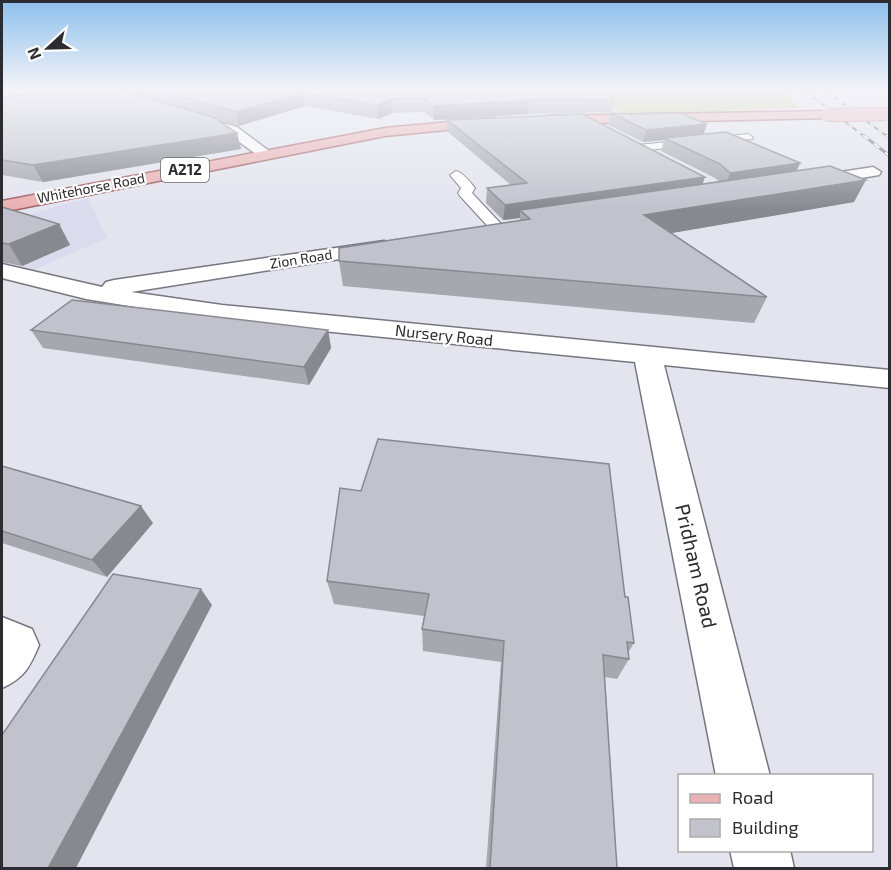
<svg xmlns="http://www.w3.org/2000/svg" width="891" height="870" font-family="'Exo 2',sans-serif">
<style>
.built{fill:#dcdbee}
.green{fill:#c8d08e}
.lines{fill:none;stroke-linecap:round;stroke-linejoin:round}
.service-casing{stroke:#767680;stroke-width:2}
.minor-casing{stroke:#767680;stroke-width:3}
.primary-casing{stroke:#9f5f63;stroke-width:3}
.service{fill:#fff;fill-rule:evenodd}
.minor{fill:#fff;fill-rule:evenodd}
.primary{fill:#ebb0b2;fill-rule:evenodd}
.rail-far1-casing{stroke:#707077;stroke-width:2}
.rail-casing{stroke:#707077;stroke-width:3}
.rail-far1{stroke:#fff;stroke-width:1.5;stroke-dasharray:5;stroke-linecap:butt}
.rail{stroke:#fff;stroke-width:2;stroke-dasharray:7;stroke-linecap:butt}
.primary-bridge-casing{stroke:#9f5f63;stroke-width:14;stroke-linecap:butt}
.primary-bridge{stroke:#ebb0b2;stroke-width:13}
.wall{fill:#a7a7b0}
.shaded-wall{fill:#888890}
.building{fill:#c2c2cd;stroke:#888890;stroke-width:1.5}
.labels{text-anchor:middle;stroke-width:4.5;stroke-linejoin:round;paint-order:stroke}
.far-street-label{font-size:14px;fill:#2c2c30;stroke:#fff}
.shield{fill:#fff;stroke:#6b6b6e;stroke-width:1.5}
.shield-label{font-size:15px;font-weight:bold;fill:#2c2c30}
.street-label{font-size:16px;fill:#2c2c30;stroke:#fff}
.near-street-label{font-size:20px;fill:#2c2c30;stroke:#fff}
</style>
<rect width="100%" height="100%" fill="#e4e4ef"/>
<path class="built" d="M88,198L107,238L2,284V227L40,211Z"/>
<path class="green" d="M582,88H782L799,108L630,114L618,112Z"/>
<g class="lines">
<g class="service-casing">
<g id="service">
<path d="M748,134L753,137L752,139L638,151L632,148L638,145Z"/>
<path d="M456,171C464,173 470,182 475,188L472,193L504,227L507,230L504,233H494L460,196L458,193L461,188L450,175Z"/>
</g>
</g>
<g class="minor-casing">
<g id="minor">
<path d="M193,114L237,127L273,154L270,157H260L227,133L188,121L187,118Z"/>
<path d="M873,167L881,172L879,175L808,187L802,186L799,182L802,178L808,177Z"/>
<path d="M384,241L391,243L395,247L391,251L131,292L222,305L890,370V388L664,365L770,776H716L635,362L222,321L86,299L2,278V264L102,287L106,282L114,280Z"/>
<path d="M2,617L32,629L39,645C30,667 24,678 2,688Z"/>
<path d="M730,850H790L794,868H734Z"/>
</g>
</g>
<g class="primary-casing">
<g id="primary">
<path d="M827,111L832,112L833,115L832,118L547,124L540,120L547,116Z"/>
<path d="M493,118L498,119L500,122L498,125L385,136L2,212V201L385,128Z"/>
</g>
</g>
<use href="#service" class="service"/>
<use href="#minor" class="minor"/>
<use href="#primary" class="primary"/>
<g class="rail-far1-casing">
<g id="rail-far1">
<path d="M801,88L865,137"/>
<path d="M822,88L888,137"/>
</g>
</g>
<g class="rail-casing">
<g id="rail">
<path d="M863,135L890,156"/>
<path d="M886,135L890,138"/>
</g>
</g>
<use href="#rail-far1" class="rail-far1"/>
<use href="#rail" class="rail"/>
<g class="primary-bridge-casing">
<path id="primary-bridge" d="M827,115L886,114"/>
</g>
<use href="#primary-bridge" class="primary-bridge"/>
</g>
<g class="wall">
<path d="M117,88H598L614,99L612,112L528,114L434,120L424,112L393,113L378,119L305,106L239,126L216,119L237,133L241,149L43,182L2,175V98L117,89Z"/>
<path d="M611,113L703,134L800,163L797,171L854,202L671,233L767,297L754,323L343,286L339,261L519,221L520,218L503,220L486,203L487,188L511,185L447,131V120L702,184L719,182L715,178L661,151L664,140L643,142L608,125Z"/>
<path d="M2,207L59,224L70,245L22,266L2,262Z"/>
<path d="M31,330H328L331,348L309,385L43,348Z"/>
<path d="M2,466L153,523L107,577L2,543Z"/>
<path d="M327,581L625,597L634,643L628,653L629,659L617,679L605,677L617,868H486L501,662L423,651L422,629L424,616L334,604Z"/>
</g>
<g class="shaded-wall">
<path d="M303,93L305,106L239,126L236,112Z"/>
<path d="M392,99L393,113L378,119L377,105Z"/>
<path d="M529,100L528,114L434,120L433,106Z"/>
<path d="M707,124L703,136L664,138V140L643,142L646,130Z"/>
<path d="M237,133L241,149L43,182L33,165Z"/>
<path d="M800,163L794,176L725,187L730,173Z"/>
<path d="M705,177L700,191L520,210V218L503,220L505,205Z"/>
<path d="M866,180L854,202L637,239L644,215Z"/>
<path d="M59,224L70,245L22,266L9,244Z"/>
<path d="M328,330L331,348L309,385L304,367Z"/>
<path d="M141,506L153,523L107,577L92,560Z"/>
<path d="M201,589L212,605L76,868H48Z"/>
</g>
<g class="building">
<path d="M59,88H113L213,117L237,133L33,165L2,160V98Z"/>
<path d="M151,88H598L614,99L529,100L433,106L424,98L392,99L377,105L303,93L236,112Z"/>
<path d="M611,113L632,114L680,113L707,124L646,130Z"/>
<path d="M582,114L705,177L505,205L487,188L527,183L447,120Z"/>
<path d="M726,132L800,163L730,173L720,164L664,138Z"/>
<path d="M830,166L866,180L644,215L767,297L339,261V248L530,219L520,210Z"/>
<path d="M2,207L59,224L9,244L2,243Z"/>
<path d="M72,300L328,330L304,367L31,330Z"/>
<path d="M378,439L609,464L625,597H628L634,643L627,642L629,659L603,655L617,868H490L504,641L422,629L429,594L327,581L340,488L361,491Z"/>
<path d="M2,466L141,506L92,560L2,531Z"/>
<path d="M113,574L201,589L48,868H2V735Z"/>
</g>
<linearGradient id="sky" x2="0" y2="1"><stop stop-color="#8dc0ed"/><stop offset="0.42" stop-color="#f3f3f8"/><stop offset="1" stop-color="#f3f3f8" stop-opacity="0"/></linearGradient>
<rect width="891" height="210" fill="url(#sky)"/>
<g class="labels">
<g class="far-street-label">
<text transform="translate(91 188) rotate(-11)" y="5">Whitehorse Road</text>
<text transform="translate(301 259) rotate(-9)" y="5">Zion Road</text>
</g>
<rect class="shield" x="161" y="158" width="48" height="24" rx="4.5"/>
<g class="shield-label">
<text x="185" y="175">A212</text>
</g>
<g class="street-label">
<text transform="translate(444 335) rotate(6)" y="6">Nursery Road</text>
</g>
<g class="near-street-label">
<text transform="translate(696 566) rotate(77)" y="7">Pridham Road</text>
</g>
</g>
<rect width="891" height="870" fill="none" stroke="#2c2c30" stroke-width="6"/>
<rect x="678" y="774" width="195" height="78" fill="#ffffff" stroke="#ababac" stroke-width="1.5"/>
<rect x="690" y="794" width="30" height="9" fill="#ebb0b2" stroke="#ababac" stroke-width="1.5"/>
<text x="732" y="804" font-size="18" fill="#2c2c30">Road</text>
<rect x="690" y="819" width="30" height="18" fill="#c2c2cd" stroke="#ababac" stroke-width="1.5"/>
<text x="732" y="834" font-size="18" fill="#2c2c30">Building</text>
<g transform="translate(48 48) rotate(248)" stroke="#ffffff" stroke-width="4.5" paint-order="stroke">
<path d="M0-4.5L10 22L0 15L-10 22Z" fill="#2c2c30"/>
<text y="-9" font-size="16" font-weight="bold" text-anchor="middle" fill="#2c2c30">N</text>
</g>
</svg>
